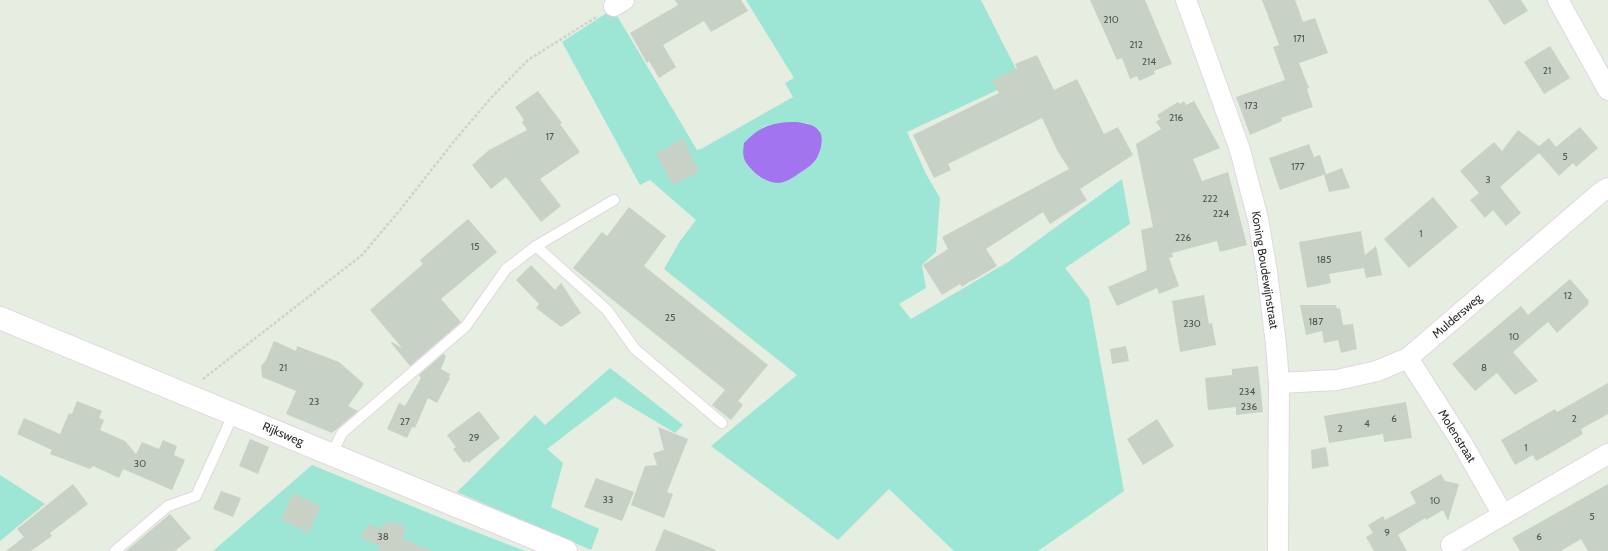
<svg xmlns="http://www.w3.org/2000/svg" width="1608" height="551" font-family="Cabin,sans-serif">
<style>
.green{fill:#9de5d4;fill-rule:evenodd}
.water{fill:#a374f0}
.building{fill:#c8d1c5}
.lines{fill:none;stroke-linecap:round;stroke-linejoin:round}
.lane-casing{stroke:#e4d5e5;stroke-width:12}
.street-casing{stroke:#e4d5e5;stroke-width:22}
.secondary-casing{stroke:#e4d5e5;stroke-width:24}
.path{stroke:#d1d1d1;stroke-width:2.5;stroke-dasharray:3 2;stroke-linecap:butt}
.lane{stroke:#fff;stroke-width:10}
.street{stroke:#fff;stroke-width:20}
.secondary{stroke:#fff;stroke-width:22}
.labels{text-anchor:middle;stroke-width:3;stroke-linejoin:round;paint-order:stroke}
.number-label{font-size:10px;fill:#545653}
.street-label{font-size:12px;fill:#2d2d2d;stroke:#fff}
</style>
<rect width="100%" height="100%" fill="#e5eee0"/>
<g class="green">
<path d="M746,0H981L1021,79L907,132L926,174L940,198L936,252L922,265L926,288L899,304L911,319L1008,262L1122,179L1130,224L1065,268L1089,299L1124,491L1038,551H954L889,489L838,540L711,446L797,375L664,269L680,241L696,220L650,180L640,185L562,42L613,9L697,150L701,149L793,97L785,83L794,78ZM807,123L820,130V152L812,164L791,179L759,177L746,164L743,156L763,127L774,124Z"/>
<path d="M610,368L683,425L675,433L615,397L547,449L563,463L551,507L599,529L591,550L457,492L535,415L545,425Z"/>
<path d="M312,465L453,523L525,551H213Z"/>
<path d="M0,475L45,504L0,541Z"/>
</g>
<path class="water" d="M796,122C812,124 825,127 821,146C820,153 816,161 811,165C807,168 803,171 798,174C793,178 786,182 779,183C771,183 760,178 754,172C743,161 742,158 744,143C760,126 773,122 796,122Z"/>
<g class="building">
<path d="M675,0H741L748,11L711,32L704,21L663,45L676,67L659,78L649,61L647,63L630,33L678,5Z"/>
<path d="M1090,0H1145L1172,64L1154,71L1155,74L1139,81L1137,76L1130,79L1122,58L1117,60Z"/>
<path d="M1262,0H1295L1303,22L1315,18L1328,53L1299,63L1309,88L1307,89L1313,107L1281,118L1282,121L1250,135L1236,97L1285,80L1273,47L1279,45Z"/>
<path d="M1488,0H1521L1528,11L1504,25Z"/>
<path d="M1550,46L1570,78L1544,94L1524,62Z"/>
<path d="M1037,55L1054,90L1077,79L1104,134L1118,127L1133,155L1080,189L1087,200L1050,224L1043,212L986,249L997,266L972,281V280L962,287L960,284L942,295L923,265L948,249L942,237L1069,169L1058,152L1042,118L948,164L951,170L934,178L913,135L999,93L992,81L1017,68L1015,64Z"/>
<path d="M538,91L562,123L560,124L580,152L540,179L561,206L541,222L506,177L491,189L472,165L489,150L527,130L522,122L524,120L515,107Z"/>
<path d="M1184,101L1186,105L1194,101L1220,148L1193,159L1202,181L1228,172L1247,245L1220,252L1217,241L1172,253L1173,257L1169,258L1179,286L1159,294L1157,288L1117,306L1108,287L1147,270L1141,230L1153,227L1136,144L1161,129L1156,122L1160,119L1157,115L1178,102L1180,104Z"/>
<path d="M1580,127L1598,148L1576,167L1573,163L1559,176L1539,153L1500,187L1521,213L1506,226L1493,210L1485,218L1470,200L1479,193L1460,171L1494,142L1502,151L1518,130L1539,146L1549,138L1556,147Z"/>
<path d="M683,138L699,172L673,185L656,154Z"/>
<path d="M1309,144L1314,157L1320,155L1326,174L1280,190L1269,158Z"/>
<path d="M1342,168L1350,188L1329,192L1324,175Z"/>
<path d="M1433,197L1458,227L1409,268L1384,239Z"/>
<path d="M629,207L666,236L644,266L768,365L738,401L743,405L731,420L712,405L725,390L573,268L602,232L607,236Z"/>
<path d="M468,219L497,252L441,299L461,322L410,366L391,343L392,342L402,348L370,310L423,264L420,260Z"/>
<path d="M1361,231L1365,255L1376,246L1382,275L1366,278L1364,268L1329,274L1331,283L1307,288L1299,242Z"/>
<path d="M531,265L555,290L561,283L581,313L561,327L536,308L539,304L516,280Z"/>
<path d="M1570,279L1589,301L1588,302L1589,304L1557,333L1548,322L1513,352L1538,381L1515,395L1497,373L1475,391L1452,364L1521,306L1528,315Z"/>
<path d="M1204,295L1209,324L1212,323L1216,345L1180,352L1172,301Z"/>
<path d="M1300,305H1336L1337,309L1340,308L1343,325L1353,324L1357,349L1341,353L1338,340L1324,343L1322,331L1306,335Z"/>
<path d="M274,341L296,351L297,346L339,362L364,384L348,406L358,411L332,433L286,414L296,391L262,377L261,366L266,360Z"/>
<path d="M1126,346L1129,361L1112,364L1110,349Z"/>
<path d="M443,354L446,356L441,369L450,374L449,377L450,378L437,403L428,398L415,428L412,427L407,438L387,429L399,403L405,406L421,378L419,375Z"/>
<path d="M1258,366L1263,412L1236,415V407L1208,410L1205,378L1232,375V369Z"/>
<path d="M1608,383V414L1581,429L1583,434L1549,454L1536,461L1533,455L1515,465L1501,440L1555,409L1557,412Z"/>
<path d="M77,401L102,411L99,418L104,420L100,430L125,441L136,454L142,442L159,449L163,440L177,446L174,455L185,460L172,490L123,469L119,478L93,466L90,469L50,454L52,450L17,434L24,418L60,434L69,413L72,414Z"/>
<path d="M1406,402L1412,438L1384,442L1383,434L1329,443L1324,416Z"/>
<path d="M479,411L500,438L468,463L467,461L464,463L453,449L456,447L447,435Z"/>
<path d="M1157,419L1174,446L1143,465L1127,439Z"/>
<path d="M658,427L688,439L667,492L673,494L664,518L631,505L645,466L657,465L653,453L664,450Z"/>
<path d="M250,439L269,447L258,474L239,466Z"/>
<path d="M1326,447L1329,466L1312,469L1311,450Z"/>
<path d="M1441,474L1445,481L1459,484L1448,521L1443,510L1426,520L1425,518L1398,535L1407,551H1374L1366,537L1373,533L1368,525L1383,516L1385,520L1416,503L1410,492Z"/>
<path d="M596,478L634,492L622,521L584,507Z"/>
<path d="M73,484L88,504L50,533L52,536L31,551H6L24,537L17,529Z"/>
<path d="M1608,484V551H1588L1581,539L1561,551H1520L1512,538Z"/>
<path d="M221,491L241,498L233,517L213,509Z"/>
<path d="M293,493L321,507L308,533L281,520Z"/>
<path d="M170,514L191,538L175,551H126Z"/>
<path d="M391,521L406,527L402,538L431,551H378L380,546L360,537L365,528L370,524L381,529L384,522L390,524Z"/>
<path d="M664,529L716,550V551H655Z"/>
</g>
<g class="lines">
<g class="lane-casing">
<g id="lane">
<path d="M536,246L607,310L635,349L722,423"/>
<path d="M332,454L342,433L466,326L506,269L536,246L614,200"/>
<path d="M115,551L168,506L196,496L234,413"/>
</g>
</g>
<g class="street-casing">
<g id="street">
<path d="M1186,0L1240,150L1258,219L1267,272L1276,344L1279,383L1278,551"/>
<path d="M1558,0L1608,90"/>
<path d="M614,6L624,0"/>
<path d="M1408,358L1462,443L1503,515"/>
<path d="M1279,383L1337,380L1377,371L1408,358L1600,193L1608,188"/>
<path d="M1451,545L1608,454"/>
</g>
</g>
<g class="secondary-casing">
<path id="secondary" d="M0,318L566,551"/>
</g>
<path class="path" d="M203,379L362,255L400,210L455,140L490,99L528,60L598,16"/>
<use href="#lane" class="lane"/>
<use href="#street" class="street"/>
<use href="#secondary" class="secondary"/>
</g>
<g class="labels">
<g class="number-label">
<text x="1111" y="23">210</text>
<text x="1299" y="42">171</text>
<text x="1136" y="48">212</text>
<text x="1149" y="65">214</text>
<text x="1547" y="74">21</text>
<text x="1251" y="109">173</text>
<text x="1176" y="121">216</text>
<text x="550" y="140">17</text>
<text x="1565" y="160">5</text>
<text x="1298" y="170">177</text>
<text x="1488" y="183">3</text>
<text x="1210" y="202">222</text>
<text x="1221" y="217">224</text>
<text x="1421" y="237">1</text>
<text x="1183" y="241">226</text>
<text x="475" y="250">15</text>
<text x="1324" y="263">185</text>
<text x="1568" y="299">12</text>
<text x="670" y="321">25</text>
<text x="1316" y="325">187</text>
<text x="1192" y="327">230</text>
<text x="1514" y="340">10</text>
<text x="283" y="371">21</text>
<text x="1484" y="371">8</text>
<text x="1247" y="395">234</text>
<text x="314" y="405">23</text>
<text x="1249" y="410">236</text>
<text x="1394" y="422">6</text>
<text x="1574" y="422">2</text>
<text x="405" y="425">27</text>
<text x="1367" y="427">4</text>
<text x="1340" y="432">2</text>
<text x="474" y="441">29</text>
<text x="1526" y="451">1</text>
<text x="140" y="467">30</text>
<text x="608" y="503">33</text>
<text x="1435" y="504">10</text>
<text x="1592" y="520">5</text>
<text x="1387" y="536">9</text>
<text x="383" y="540">38</text>
<text x="1539" y="540">6</text>
</g>
<g class="street-label">
<text transform="translate(1265 270) rotate(81)" y="4">Koning Boudewijnstraat</text>
<text transform="translate(1457 316) rotate(-41)" y="4">Muldersweg</text>
<text transform="translate(283 434) rotate(23)" y="4">Rijksweg</text>
<text transform="translate(1457 436) rotate(58)" y="4">Molenstraat</text>
</g>
</g>
</svg>
